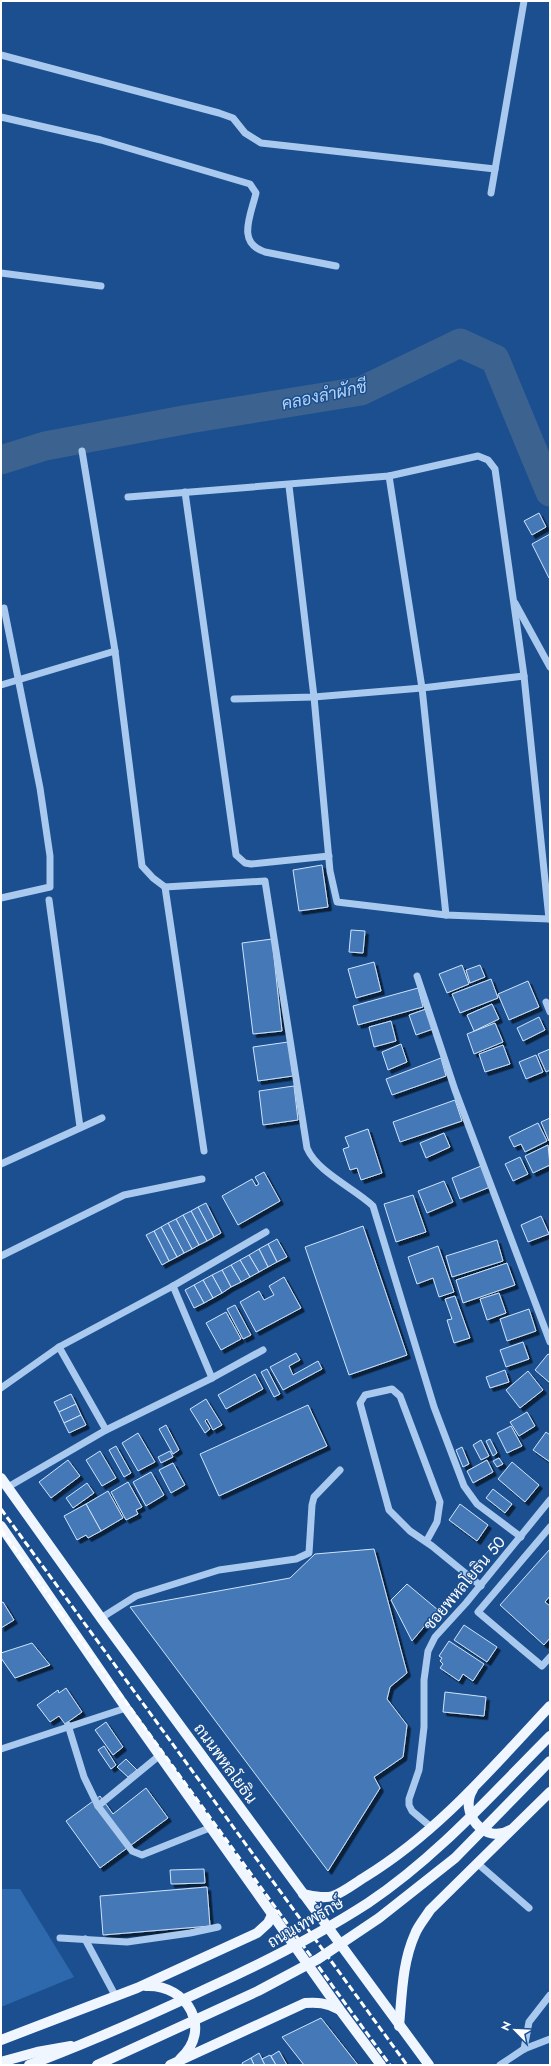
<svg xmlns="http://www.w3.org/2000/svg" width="551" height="2066" font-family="Jost,Sarabun,sans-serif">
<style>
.green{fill:#2e69ad}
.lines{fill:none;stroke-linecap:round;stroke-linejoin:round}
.river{stroke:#3c6290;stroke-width:29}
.building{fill:#4478b7;stroke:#cfe3fa;filter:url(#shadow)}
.minor{stroke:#a9c9ee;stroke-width:7}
.major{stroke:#f0f6ff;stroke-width:10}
.rail{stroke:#fff;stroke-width:3;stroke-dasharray:7 3;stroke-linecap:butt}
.major-bridge{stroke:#f0f6ff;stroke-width:10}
.labels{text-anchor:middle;stroke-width:3;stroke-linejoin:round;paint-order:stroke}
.street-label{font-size:16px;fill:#fff;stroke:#1b4f8f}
.water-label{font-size:17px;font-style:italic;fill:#b5d3f5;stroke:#1b4f8f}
</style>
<defs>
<filter id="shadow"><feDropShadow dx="3.5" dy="3.5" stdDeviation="0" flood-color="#0009"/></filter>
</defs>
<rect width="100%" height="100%" fill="#1b4f8f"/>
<path class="green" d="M1,1889H20L74,1977L1,2007Z"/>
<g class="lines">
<path class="river" d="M1,460L45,446L189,419L361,391L460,343L495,359L550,492"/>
</g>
<g class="building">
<path d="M539,513L546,527L532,535L524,521Z"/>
<path d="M550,534V577L549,578L532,544Z"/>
<path d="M322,865L328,907L299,911L293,870Z"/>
<path d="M351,930L365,931L363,953L349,952Z"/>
<path d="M272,939L282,1031L253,1034L242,943Z"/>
<path d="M374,962L381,991L356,998L348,969Z"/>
<path d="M462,965L469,984L447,993L439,974Z"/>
<path d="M480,965L485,977L470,983L466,970Z"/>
<path d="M491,979L498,998L460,1013L452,994Z"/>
<path d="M528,981L539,1007L509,1020L498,994Z"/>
<path d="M418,988L423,1007L358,1025L353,1006Z"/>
<path d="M492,1004L499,1019L474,1031L467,1015Z"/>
<path d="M426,1009L433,1029L416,1035L409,1015Z"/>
<path d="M539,1017L545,1030L523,1041L517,1028Z"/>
<path d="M391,1021L396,1041L374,1047L369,1027Z"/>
<path d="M495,1023L503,1042L474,1054L467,1034Z"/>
<path d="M288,1042L293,1076L258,1081L253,1047Z"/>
<path d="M401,1044L407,1062L388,1070L382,1052Z"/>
<path d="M503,1045L510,1064L485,1072L479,1054Z"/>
<path d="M550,1049V1070L546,1072L538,1054Z"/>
<path d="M536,1055L543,1072L526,1079L519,1062Z"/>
<path d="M441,1058L446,1076L392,1095L386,1079Z"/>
<path d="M294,1086L298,1120L263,1125L259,1091Z"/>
<path d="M455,1100L462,1121L400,1142L393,1122Z"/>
<path d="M550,1118V1140L549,1141L541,1122Z"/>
<path d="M538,1123L547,1141L525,1152L521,1144L514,1147L509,1137Z"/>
<path d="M368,1129L382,1173L361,1180L357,1168L350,1170L343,1149L349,1147L345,1137Z"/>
<path d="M444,1133L450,1147L426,1158L420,1143Z"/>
<path d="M548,1145L550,1165L533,1173L525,1156Z"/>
<path d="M520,1157L528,1174L513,1181L505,1164Z"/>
<path d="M481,1166L490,1187L460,1199L452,1178Z"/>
<path d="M264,1172L280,1201L238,1225L222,1196L252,1179L256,1186L259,1184L255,1177Z"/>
<path d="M444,1181L453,1202L427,1213L418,1191Z"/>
<path d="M413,1195L426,1232L396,1242L384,1204Z"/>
<path d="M206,1203L221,1233L214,1237L198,1207Z"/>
<path d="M198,1207L214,1237L207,1241L191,1211Z"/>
<path d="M191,1211L207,1241L199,1245L183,1215Z"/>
<path d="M183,1215L199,1245L192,1249L176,1219Z"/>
<path d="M541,1216L549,1234L528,1242L521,1225Z"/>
<path d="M176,1219L192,1249L184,1253L168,1223Z"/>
<path d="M168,1223L184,1253L177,1257L161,1227Z"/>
<path d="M363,1226L407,1355L349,1375L305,1247Z"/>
<path d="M161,1227L177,1257L169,1261L154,1231Z"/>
<path d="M154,1231L169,1261L162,1265L146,1235Z"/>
<path d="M277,1239L287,1257L277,1262L268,1244Z"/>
<path d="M497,1240L503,1261L452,1277L446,1256Z"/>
<path d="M268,1244L277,1262L268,1267L259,1249Z"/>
<path d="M438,1246L454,1292L439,1297L433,1278L417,1284L408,1257Z"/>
<path d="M259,1249L268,1267L259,1272L249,1255Z"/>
<path d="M249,1255L259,1272L250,1277L240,1260Z"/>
<path d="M240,1260L250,1277L241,1282L231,1265Z"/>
<path d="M507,1263L515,1285L463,1303L456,1280Z"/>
<path d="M231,1265L241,1282L231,1287L222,1270Z"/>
<path d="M222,1270L231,1287L222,1293L212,1275Z"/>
<path d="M212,1275L222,1293L213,1298L203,1280Z"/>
<path d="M284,1277L301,1308L256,1332L240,1302L259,1291L264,1300L274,1295L269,1286Z"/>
<path d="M203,1280L213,1298L204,1303L194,1285Z"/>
<path d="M194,1285L204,1303L194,1308L185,1290Z"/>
<path d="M499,1293L506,1313L487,1320L480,1299Z"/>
<path d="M455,1296L470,1338L454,1343L447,1320L452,1319L445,1299Z"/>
<path d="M235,1305L251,1335L243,1339L227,1309Z"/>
<path d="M529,1309L536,1331L507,1341L500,1319Z"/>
<path d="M226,1312L241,1339L221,1350L206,1323Z"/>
<path d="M523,1342L529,1359L506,1367L500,1350Z"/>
<path d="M296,1353L300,1360L289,1366L293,1375L318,1361L322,1369L283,1390L270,1367Z"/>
<path d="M548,1354L550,1355V1383L535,1370Z"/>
<path d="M267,1369L280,1394L274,1397L261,1372Z"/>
<path d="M505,1370L509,1382L490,1388L486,1377Z"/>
<path d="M528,1371L543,1390L520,1408L506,1390Z"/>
<path d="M255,1374L263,1389L226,1409L218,1395Z"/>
<path d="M71,1394L76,1404L59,1412L54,1402Z"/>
<path d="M206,1399L222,1425L213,1430L207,1419L205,1421L210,1429L205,1433L190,1409Z"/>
<path d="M76,1404L81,1415L64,1423L59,1412Z"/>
<path d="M308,1405L327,1446L219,1496L200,1454Z"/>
<path d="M527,1412L535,1426L519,1436L510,1422Z"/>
<path d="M81,1415L86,1425L69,1433L64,1423Z"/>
<path d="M166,1425L179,1450L173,1454L159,1429Z"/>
<path d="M511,1426L522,1446L507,1453L497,1433Z"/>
<path d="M546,1432L550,1435V1462L533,1450Z"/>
<path d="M138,1433L155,1462L138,1471L122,1443Z"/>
<path d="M490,1439L497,1453L493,1456L486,1441Z"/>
<path d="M481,1440L489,1456L481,1460L473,1445Z"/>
<path d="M116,1446L131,1473L124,1477L109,1450Z"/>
<path d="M462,1447L469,1464L463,1467L456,1450Z"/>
<path d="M100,1451L116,1478L102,1486L86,1460Z"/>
<path d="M170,1451L173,1457L161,1463L158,1457Z"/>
<path d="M499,1458L503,1464L497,1467L493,1461Z"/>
<path d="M68,1460L80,1476L51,1498L39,1482Z"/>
<path d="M487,1460L493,1472L473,1483L467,1471Z"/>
<path d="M512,1462L539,1485L525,1502L498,1479Z"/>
<path d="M173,1463L185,1485L171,1493L159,1470Z"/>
<path d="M151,1472L164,1495L146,1506L133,1482Z"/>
<path d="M128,1482L142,1507L136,1510L138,1514L126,1520L111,1492Z"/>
<path d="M87,1483L94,1493L73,1508L66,1498Z"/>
<path d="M493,1489L512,1504L505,1513L486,1498Z"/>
<path d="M108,1491L123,1518L101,1531L86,1504Z"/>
<path d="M86,1504L101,1531L88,1538L86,1535L77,1540L64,1516Z"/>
<path d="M460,1504L488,1525L477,1541L449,1520Z"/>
<path d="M374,1549L407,1673L390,1687L387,1699L407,1725L403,1757L374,1777L380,1788L328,1871L130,1607L290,1578L315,1554Z"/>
<path d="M550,1549V1596L545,1602L550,1606V1638L544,1645L500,1605Z"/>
<path d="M407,1584L438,1610L412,1641L391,1600Z"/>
<path d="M3,1602L14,1620L1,1628V1603Z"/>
<path d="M464,1625L497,1647L487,1662L454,1640Z"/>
<path d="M449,1641L484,1664L473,1681L463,1674L459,1681L440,1668L443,1664L440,1661L442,1658L439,1656Z"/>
<path d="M32,1643L50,1665L15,1678L1,1658V1653Z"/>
<path d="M66,1688L82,1712L65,1724L59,1716L50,1722L37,1705L58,1690L59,1693Z"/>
<path d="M445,1692L486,1697L484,1716L443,1712Z"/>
<path d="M106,1722L123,1747L113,1755L95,1730Z"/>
<path d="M104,1746L116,1765L111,1769L98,1750Z"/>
<path d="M126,1759L137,1770L128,1777L117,1767Z"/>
<path d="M146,1788L168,1818L100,1868L66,1821L100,1796L113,1814Z"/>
<path d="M204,1869L205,1883L171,1884L170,1870Z"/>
<path d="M207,1887L210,1926L103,1935L100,1896Z"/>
<path d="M321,2018L358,2065H304L282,2037Z"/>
<path d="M279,2051L287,2065H276L271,2056Z"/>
<path d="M259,2053L265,2065H254L251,2058Z"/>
<path d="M270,2055L276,2065H265L262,2059Z"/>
<path d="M251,2058L254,2065H243L242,2063Z"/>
</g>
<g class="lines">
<g class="minor">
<path d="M1,55L219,113L233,118L245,133L261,143L495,169"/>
<path d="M1,117L101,140L250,184L256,193C251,215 236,243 265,252L336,266"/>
<path d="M491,193L524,1"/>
<path d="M1,273L101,286"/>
<path d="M82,451L115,651L142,866L153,878L165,887L265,881L307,1148C317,1172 354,1188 373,1206L434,1407L464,1486L477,1504L521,1537"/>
<path d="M389,476L422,688L446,915"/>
<path d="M289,486L314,697L330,871L337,902L446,915L550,919"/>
<path d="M185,492L236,855L245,863L251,864L329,856"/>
<path d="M128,497L389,476L478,456L488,460L495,469L524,676L549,919"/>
<path d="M515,603L550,667"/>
<path d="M1,685L115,651"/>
<path d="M234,699L314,697L422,688L524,676"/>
<path d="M165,887L204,1151"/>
<path d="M1,898L50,887V856L40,788L4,608"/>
<path d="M49,900L80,1127"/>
<path d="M417,976L455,1090L550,1342"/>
<path d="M546,1002L550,1012"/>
<path d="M1,1164L102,1118"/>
<path d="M1,1256L124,1195L202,1179"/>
<path d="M173,1286L212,1378"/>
<path d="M59,1347L106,1430"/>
<path d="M1,1388L59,1347L173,1286L266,1232"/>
<path d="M8,1487L106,1430L212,1378L263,1350"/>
<path d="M550,1527L478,1612L542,1666L550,1657"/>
<path d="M426,1542L437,1522L440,1502L400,1396L392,1389L365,1395L360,1403L389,1510L410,1531L432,1546L481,1586"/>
<path d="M101,1618L136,1596L219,1570L296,1559L309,1553L312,1505L314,1497L340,1470"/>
<path d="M68,1725L84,1777L98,1806L132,1851L142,1855L212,1827"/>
<path d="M1,1749L126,1708"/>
<path d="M98,1806L160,1755"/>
<path d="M431,1827L412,1811L409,1805V1799L419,1770L424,1727V1680L428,1651L435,1637L466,1603L550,1500"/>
<path d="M477,1863L529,1908"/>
<path d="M60,1938L127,1942L190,1933L218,1927"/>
<path d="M85,1939L116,1997"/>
<path d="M524,2049L529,2022L550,1995"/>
<path d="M500,2065L524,2049L550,2039"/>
</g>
<g class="major">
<path d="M1,1478L101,1618L429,2065"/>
<path d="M1,1526L126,1708L340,2010L381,2065"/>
<path d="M473,1789C458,1813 485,1845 510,1830"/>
<path d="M303,1894C313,1896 323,1899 333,1896C344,1892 355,1883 365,1877C437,1833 493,1767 550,1706"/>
<path d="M146,1986C188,1984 213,2030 180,2059"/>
<path d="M399,2026C402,1995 402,1963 415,1934C418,1926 425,1918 430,1910L550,1792"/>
<path d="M1,2040L137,1988L257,1933L268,1923L273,1913"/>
<path d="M1,2062L37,2052L71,2046"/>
<path d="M170,2065L305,2003C318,2002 326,2003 338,2009"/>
</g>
<g class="rail">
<path d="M1,1509L407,2065"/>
<path d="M1,1530L390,2065"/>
</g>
<g class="major-bridge">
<path d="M29,2065C90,2042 149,2016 208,1988C263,1963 317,1936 368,1903C437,1857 492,1794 550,1736"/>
<path d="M97,2065L258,1991L318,1959L379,1918L455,1858L550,1761"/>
</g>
</g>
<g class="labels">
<g class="street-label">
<text transform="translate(464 1583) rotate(-50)" y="6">ซอยพหลโยธิน 50</text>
<text transform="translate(226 1763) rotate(54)" y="6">ถนนพหลโยธิน</text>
<text transform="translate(305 1922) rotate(-30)" y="6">ถนนเทพรักษ์</text>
</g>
<g class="water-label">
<text transform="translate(324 395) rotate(-12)" y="6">คลองลำผักชี</text>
</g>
</g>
<rect width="551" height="2066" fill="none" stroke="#ffffff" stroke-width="4"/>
<g transform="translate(515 2030) rotate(294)" stroke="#1b4f8f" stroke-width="3" paint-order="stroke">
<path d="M0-3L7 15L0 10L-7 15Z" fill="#ffffff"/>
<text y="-6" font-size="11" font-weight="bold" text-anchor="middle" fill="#ffffff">N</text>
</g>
</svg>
